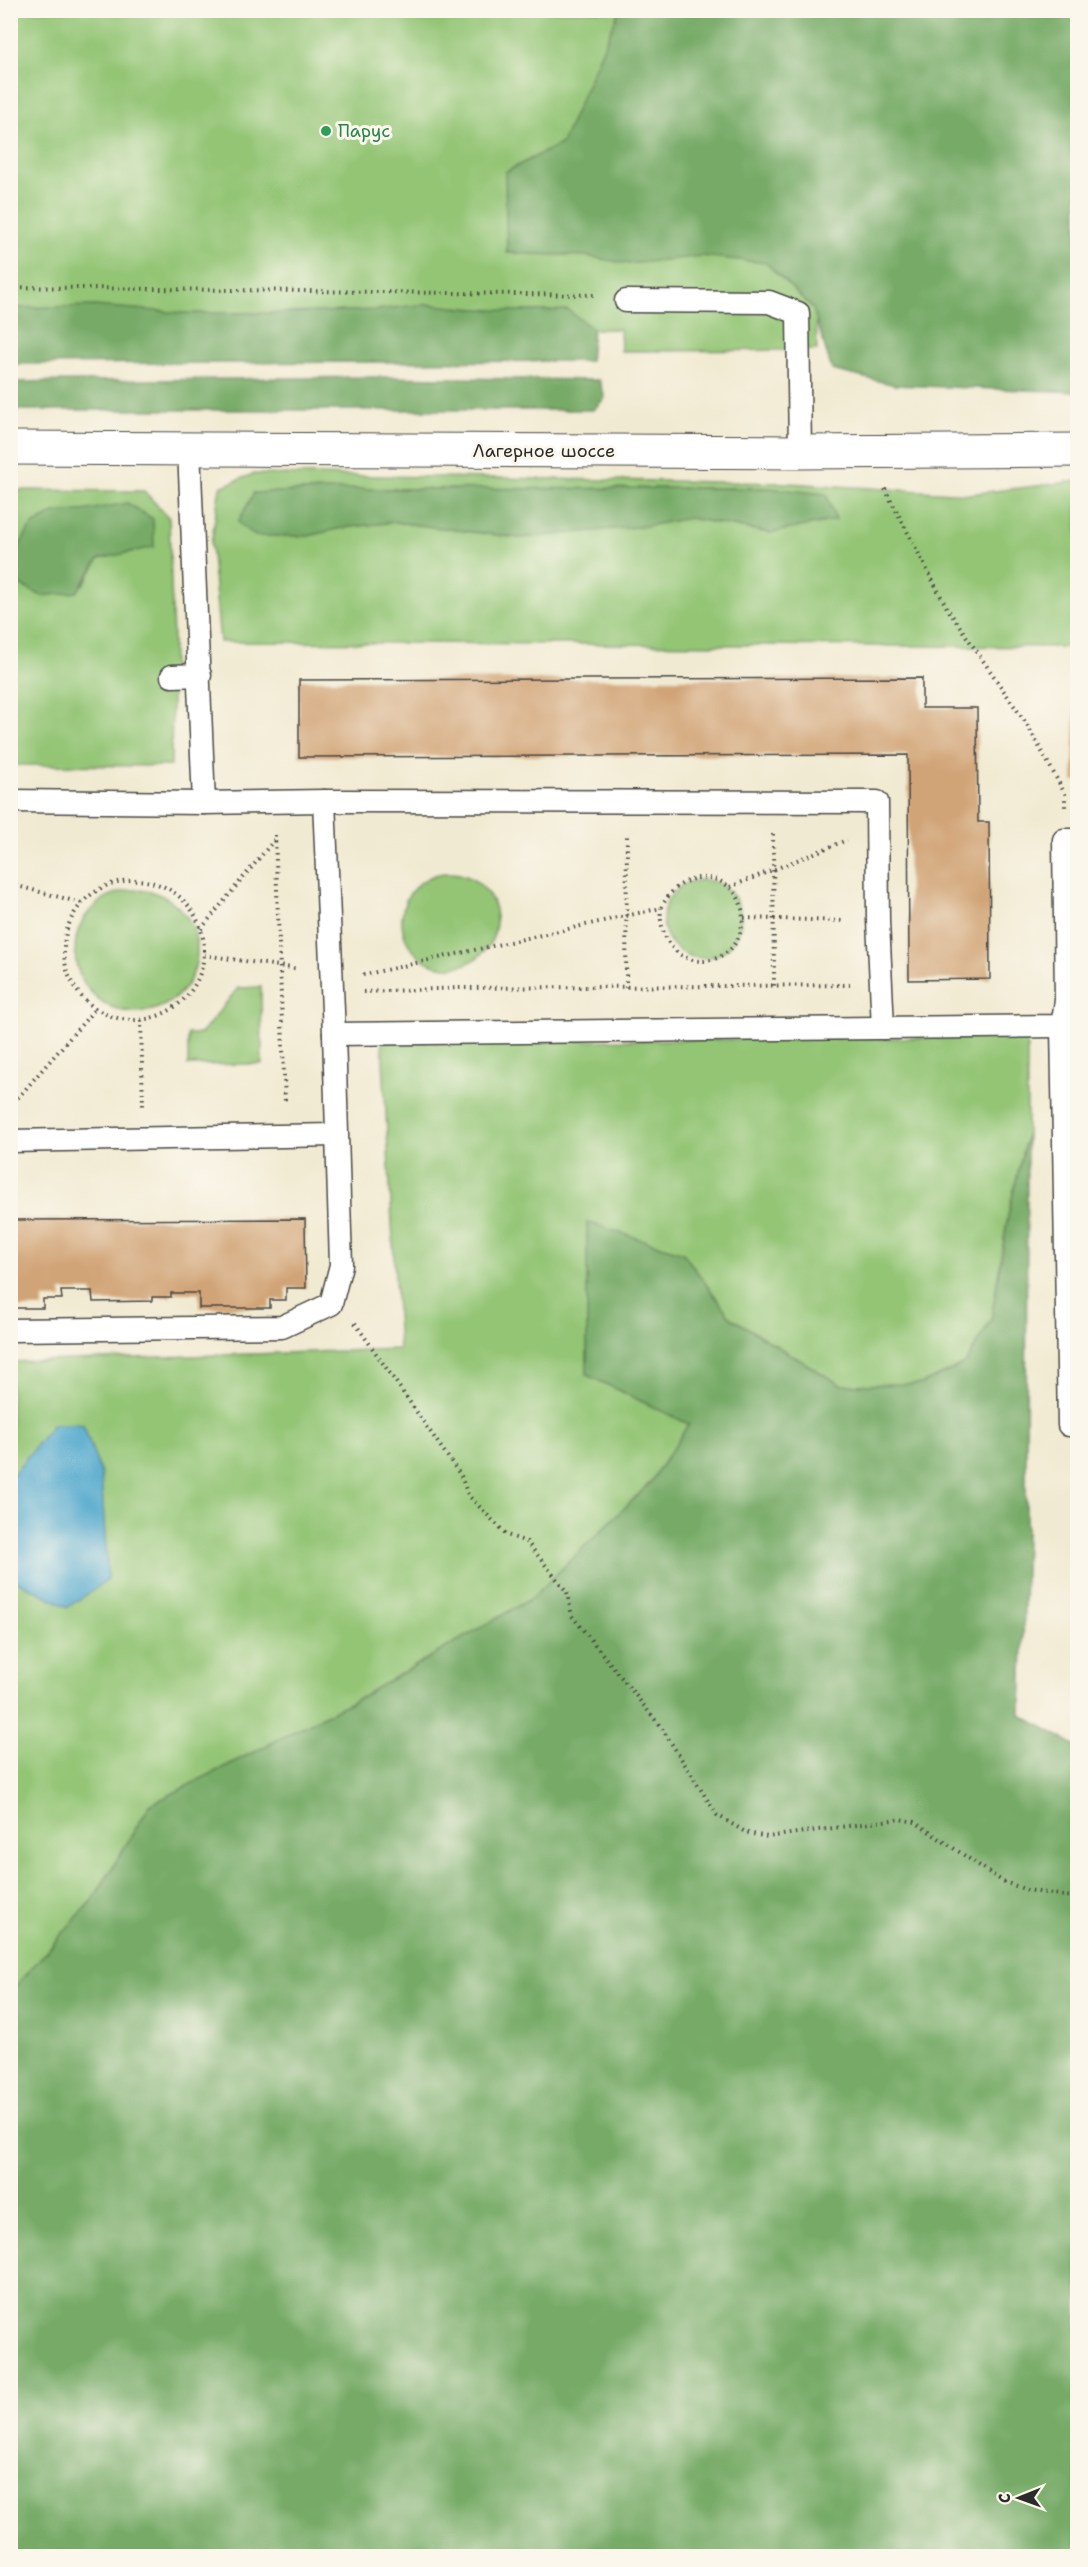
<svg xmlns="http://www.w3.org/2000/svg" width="1088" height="2567" font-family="'Shantell Sans',sans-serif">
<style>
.green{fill:#93c575;stroke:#5f7850;stroke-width:1.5;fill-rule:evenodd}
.forest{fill:#76aa66;stroke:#506a48;stroke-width:1.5}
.water{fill:#50a7cd;stroke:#3e697c;stroke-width:1.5}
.building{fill:#d1a477}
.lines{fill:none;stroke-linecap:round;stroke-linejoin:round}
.lane-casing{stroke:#494844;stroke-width:25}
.secondary-casing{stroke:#494844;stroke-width:35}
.path{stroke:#494844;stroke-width:4;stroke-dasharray:1.5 4.5;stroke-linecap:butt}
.lane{stroke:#fff;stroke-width:22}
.secondary{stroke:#fff;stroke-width:33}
.leisure-dot{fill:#2e9e5b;stroke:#fbf7ec;stroke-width:2}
.labels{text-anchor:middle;stroke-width:6;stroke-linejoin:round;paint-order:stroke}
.leisure-label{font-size:18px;fill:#27864d;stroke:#fbf7ec;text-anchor:start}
.street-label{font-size:18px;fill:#2b2b2b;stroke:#fbf7ec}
</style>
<rect width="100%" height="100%" fill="#fbf7ec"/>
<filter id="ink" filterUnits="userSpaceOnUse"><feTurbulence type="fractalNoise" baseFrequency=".0167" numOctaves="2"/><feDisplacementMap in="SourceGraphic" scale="12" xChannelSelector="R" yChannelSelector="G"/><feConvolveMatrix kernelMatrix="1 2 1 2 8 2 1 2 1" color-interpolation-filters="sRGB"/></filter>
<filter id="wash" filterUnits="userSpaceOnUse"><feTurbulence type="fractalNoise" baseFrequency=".008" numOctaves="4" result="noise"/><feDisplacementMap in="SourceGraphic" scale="24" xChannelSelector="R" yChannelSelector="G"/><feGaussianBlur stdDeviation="1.35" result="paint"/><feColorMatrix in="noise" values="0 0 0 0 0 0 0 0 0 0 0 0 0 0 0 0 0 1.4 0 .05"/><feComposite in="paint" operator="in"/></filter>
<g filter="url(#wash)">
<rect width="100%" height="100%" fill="#f1ead2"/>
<g class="green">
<path d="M10,11H642L815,251L817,350L621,351L620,329L11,333Z"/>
<path d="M253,474L788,483L970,494L1077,481V647L220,642L211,544L220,487ZM768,488L770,533L690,518L519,538L395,522L341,528L308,536L254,493L353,489Z"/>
<path d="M11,490L144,491L169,518L173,640L171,766L11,765ZM83,511L122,552L99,559L84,584L54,513Z"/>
<circle cx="449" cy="920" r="47"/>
<circle cx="702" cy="919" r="39"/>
<circle cx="136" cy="951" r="61"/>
<path d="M261,987L262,1064L188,1065V1034H201L238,988Z"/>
<path d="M1027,1037V1133L1008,1216L991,1320L965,1364L921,1384L841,1385L731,1318L683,1253L587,1375L689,1424L650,1483L532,1598L363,1696L150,1805L94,1898L11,1991V1578L68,1607L53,1425L11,1477V1362L399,1349L382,1042Z"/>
</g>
<g class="forest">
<path d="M619,11H1077V392L895,385L832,370L813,309L766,263L702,256L629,264L586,256L507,253L505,172L562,143Z"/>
<path d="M427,304C474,310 520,313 568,310L593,329L590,361L11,364V308L95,306L184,313H289L376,310Z"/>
<path d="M372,377L599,380L605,398L593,410H11V382Z"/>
<path d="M768,488L826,494L836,520L770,533L690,518L647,526L519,538L395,522L341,528L308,536H255L238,522L254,493L353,489Z"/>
<path d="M127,503L153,519L154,547L99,559L77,592L42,596L18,584L16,552L31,526L54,513L83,511Z"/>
<path d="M1027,1133L1026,1538L1021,1715L1078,1747L1077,2556H11V1991L94,1898L150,1805L363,1696L532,1598L650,1483L689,1424L587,1375V1222L683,1253L731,1318L841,1385L921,1384L965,1364L991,1320L1008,1216Z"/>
</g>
<path class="water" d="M53,1424H83L101,1474L108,1580L68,1607L11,1578V1477Z"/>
<g id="blocks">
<g class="building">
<path d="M922,678V708H977L978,822H989L990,979L909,980L908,755L299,757V680Z"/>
<path d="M1075,692H1078V781H1073Z"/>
<path d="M305,1219L306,1288H286V1300H270V1308H199V1293H171V1297H152V1301L93,1302L92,1291H61L62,1299H43V1308H10V1220Z"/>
</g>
</g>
</g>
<g filter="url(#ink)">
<use href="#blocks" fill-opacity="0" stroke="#494844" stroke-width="1.5"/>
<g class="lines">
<g class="lane-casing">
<g id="lane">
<path d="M626,301L769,302L798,313L800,452"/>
<path d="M189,449L204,803L324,801L334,1034L1062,1026L1066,1001L1064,840H1078"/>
<path d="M172,676L200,675"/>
<path d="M10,801L204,803"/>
<path d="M324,801L877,802L878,921L883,1028"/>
<path d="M1062,1026L1069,1425H1078"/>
<path d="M10,1141L335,1135"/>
<path d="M10,1330L282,1327L331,1304L341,1265L334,1034"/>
</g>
</g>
<g class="secondary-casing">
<path id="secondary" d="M10,448L800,452L1078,450"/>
</g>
<g class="path">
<path d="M10,287L596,295"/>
<path d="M885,489L947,608L1028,726L1065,794V810"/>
<path d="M773,834L774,986"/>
<path d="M275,835L285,1103"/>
<circle cx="134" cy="950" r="70"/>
<path d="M10,884L82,903"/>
<path d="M730,887L847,840"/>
<path d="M744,918L845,921"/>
<path d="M201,929L275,839"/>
<path d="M204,955L299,969"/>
<path d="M363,975L661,908C690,849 764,885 737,940C731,952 718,960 704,961C674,962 658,934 661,908"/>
<path d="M626,988L627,833"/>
<path d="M363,992L461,988L850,985"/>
<path d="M141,1020L143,1108"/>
<path d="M10,1107L95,1009"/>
<path d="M355,1323L461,1476L468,1495L507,1535L527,1542L567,1592L572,1616L661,1727L717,1815L747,1833L768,1837L899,1819L915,1822L1002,1881L1027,1890L1078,1898"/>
</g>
<use href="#lane" class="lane"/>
<use href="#secondary" class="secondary"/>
</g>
</g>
<circle class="leisure-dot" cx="326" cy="131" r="6"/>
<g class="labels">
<g class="leisure-label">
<text x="338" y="137">Парус</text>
</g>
<g class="street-label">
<text x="544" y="457">Лагерное шоссе</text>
</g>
</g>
<rect width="1088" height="2567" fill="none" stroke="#fbf7ec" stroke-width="36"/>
<g transform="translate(1019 2498) rotate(269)" stroke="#fbf7ec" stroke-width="4.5" paint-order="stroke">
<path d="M0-4.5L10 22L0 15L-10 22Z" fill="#2b2b2b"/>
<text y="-9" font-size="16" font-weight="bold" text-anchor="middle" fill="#2b2b2b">С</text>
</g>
</svg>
